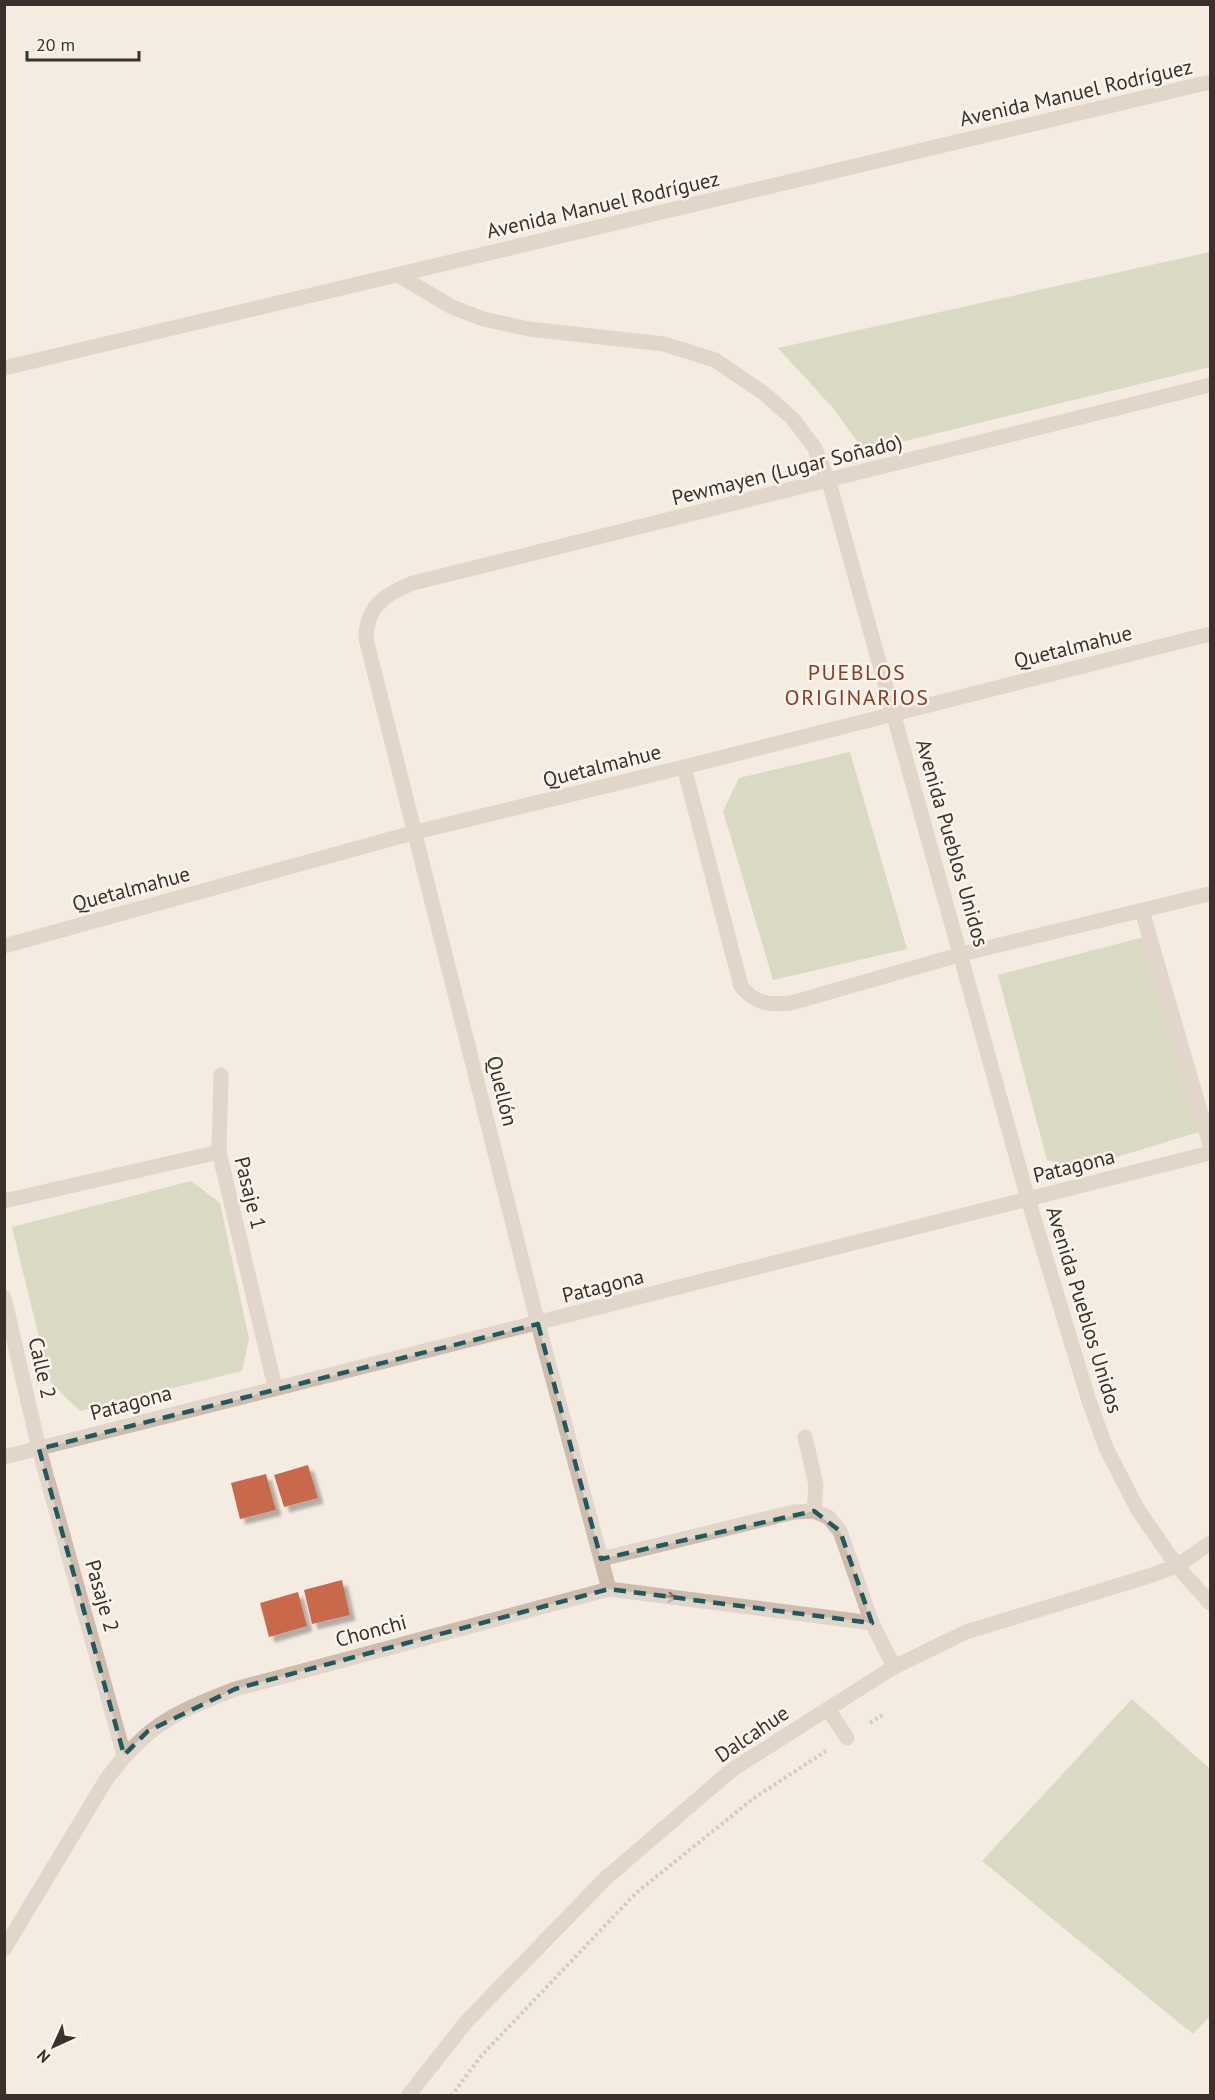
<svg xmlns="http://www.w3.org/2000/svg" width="1215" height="2100" font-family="'PT Sans',sans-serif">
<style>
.green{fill:#b8c4a0}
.building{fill:#c8694b;filter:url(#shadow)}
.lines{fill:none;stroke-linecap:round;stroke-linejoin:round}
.path{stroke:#b9a596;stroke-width:4;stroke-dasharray:3 3;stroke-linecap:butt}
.minor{stroke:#cdbbac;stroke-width:15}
.oneway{stroke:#7d6f65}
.marked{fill:none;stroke:#1f5a5e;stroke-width:4.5;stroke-dasharray:12 8;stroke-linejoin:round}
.labels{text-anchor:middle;stroke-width:5;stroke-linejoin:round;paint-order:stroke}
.street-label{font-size:21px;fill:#3b302b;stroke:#fbf5ee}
.neighbourhood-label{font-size:22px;letter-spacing:1.5px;fill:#8c3b22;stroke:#fbf5ee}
</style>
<defs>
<filter id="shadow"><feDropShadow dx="5.5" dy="5.5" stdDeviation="1.5" flood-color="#0004"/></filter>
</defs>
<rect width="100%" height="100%" fill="#f4ebe1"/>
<g class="green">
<path d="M1210,252V367L864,451L833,408L778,348Z"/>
<path d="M850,752L907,949L773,980L723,811L739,778Z"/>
<path d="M1152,935L1205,1130L1078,1169L1047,1160L998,975Z"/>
<path d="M191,1181L220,1203L249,1339L242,1371L80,1411L50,1382L12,1227Z"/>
<path d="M1132,1699L1210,1769V2016L1193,2034L982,1861Z"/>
</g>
<g class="building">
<path d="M308,1465L318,1498L284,1507L274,1475Z"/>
<path d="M266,1474L276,1510L240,1519L231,1483Z"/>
<path d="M342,1580L350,1615L312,1624L304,1590Z"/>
<path d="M298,1592L307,1626L269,1637L260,1603Z"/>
</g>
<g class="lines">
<g class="path">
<path d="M870,1723L882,1715"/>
<path d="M451,2096L482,2055L636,1893L754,1798L826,1751"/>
</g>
<g class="minor">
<path d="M398,275L452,307L483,319L529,329L664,344L715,360L765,394L793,419L814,447L829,482L1028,1199L1089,1401L1106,1448L1138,1510L1177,1566L1210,1603"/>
<path d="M4,368L1210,82"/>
<path d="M684,767L741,986C755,1004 769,1005 791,1003L962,954L1209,894"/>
<path d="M1142,911L1210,1145"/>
<path d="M4,946L416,832L684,767L1210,634"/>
<path d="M219,1152L221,1075"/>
<path d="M4,1201L219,1152L275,1387"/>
<path d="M4,1297L39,1449L124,1755"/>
<path d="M805,1437L816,1485L814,1511"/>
<path d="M4,1457L1210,1153"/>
<path d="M601,1559L794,1512L814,1511L828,1517L840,1531L872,1623L894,1667"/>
<path d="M609,1589L538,1324L366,639C366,606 385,594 413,583L1210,385"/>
<path d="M828,1709L847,1738"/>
<path d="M4,1949L106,1780C146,1725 174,1713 235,1689L609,1589L872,1623"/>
<path d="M408,2096L466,2022L606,1878L733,1769L894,1667L966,1632L1146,1577L1177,1566L1210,1543"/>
</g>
</g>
<defs><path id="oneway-shaft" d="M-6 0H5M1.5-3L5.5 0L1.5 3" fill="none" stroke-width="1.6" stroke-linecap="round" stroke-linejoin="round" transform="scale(1.5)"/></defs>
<use class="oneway" href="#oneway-shaft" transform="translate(667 1597) rotate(8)"/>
<path d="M0 0H1215V2100H0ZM538,1324L601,1559L814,1511L840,1531L872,1623L609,1589L235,1689L148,1731L124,1755L39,1449Z" fill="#f4ebe1" fill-opacity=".55" fill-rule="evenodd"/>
<path class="marked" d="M538,1324L601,1559L814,1511L840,1531L872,1623L609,1589L235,1689L148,1731L124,1755L39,1449Z"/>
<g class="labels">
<g class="street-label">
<text transform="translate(1076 93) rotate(-13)" y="7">Avenida Manuel Rodríguez</text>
<text transform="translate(603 205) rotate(-13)" y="7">Avenida Manuel Rodríguez</text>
<text transform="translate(787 470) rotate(-14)" y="7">Pewmayen (Lugar Soñado)</text>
<text transform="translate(1073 647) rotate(-14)" y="7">Quetalmahue</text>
<text transform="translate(602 766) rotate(-14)" y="7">Quetalmahue</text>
<text transform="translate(952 843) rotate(74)" y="7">Avenida Pueblos Unidos</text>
<text transform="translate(131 889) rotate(-15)" y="7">Quetalmahue</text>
<text transform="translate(502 1091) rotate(76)" y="7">Quellón</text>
<text transform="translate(1074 1166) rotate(-14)" y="7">Patagona</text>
<text transform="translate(250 1193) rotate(76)" y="7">Pasaje 1</text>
<text transform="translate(603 1286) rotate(-14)" y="7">Patagona</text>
<text transform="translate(1084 1310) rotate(73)" y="7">Avenida Pueblos Unidos</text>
<text transform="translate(42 1368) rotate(77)" y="7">Calle 2</text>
<text transform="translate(131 1403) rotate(-15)" y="7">Patagona</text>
<text transform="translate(102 1596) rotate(74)" y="7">Pasaje 2</text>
<text transform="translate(371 1631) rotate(-15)" y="7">Chonchi</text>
<text transform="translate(752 1734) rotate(-34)" y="7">Dalcahue</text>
</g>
<g class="neighbourhood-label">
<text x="857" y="680">PUEBLOS<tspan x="857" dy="25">ORIGINARIOS</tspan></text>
</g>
</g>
<rect width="1215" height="2100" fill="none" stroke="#3b302b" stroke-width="12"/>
<g transform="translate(54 2046) rotate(225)" stroke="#fbf5ee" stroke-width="4.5" paint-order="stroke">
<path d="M0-4.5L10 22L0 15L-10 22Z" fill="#3b302b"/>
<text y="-9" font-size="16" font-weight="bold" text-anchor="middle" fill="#3b302b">N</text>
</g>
<path d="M27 51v9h112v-9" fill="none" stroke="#3b302b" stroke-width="3"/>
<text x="36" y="51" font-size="18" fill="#3b302b" stroke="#fbf5ee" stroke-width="4.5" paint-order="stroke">20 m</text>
</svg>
